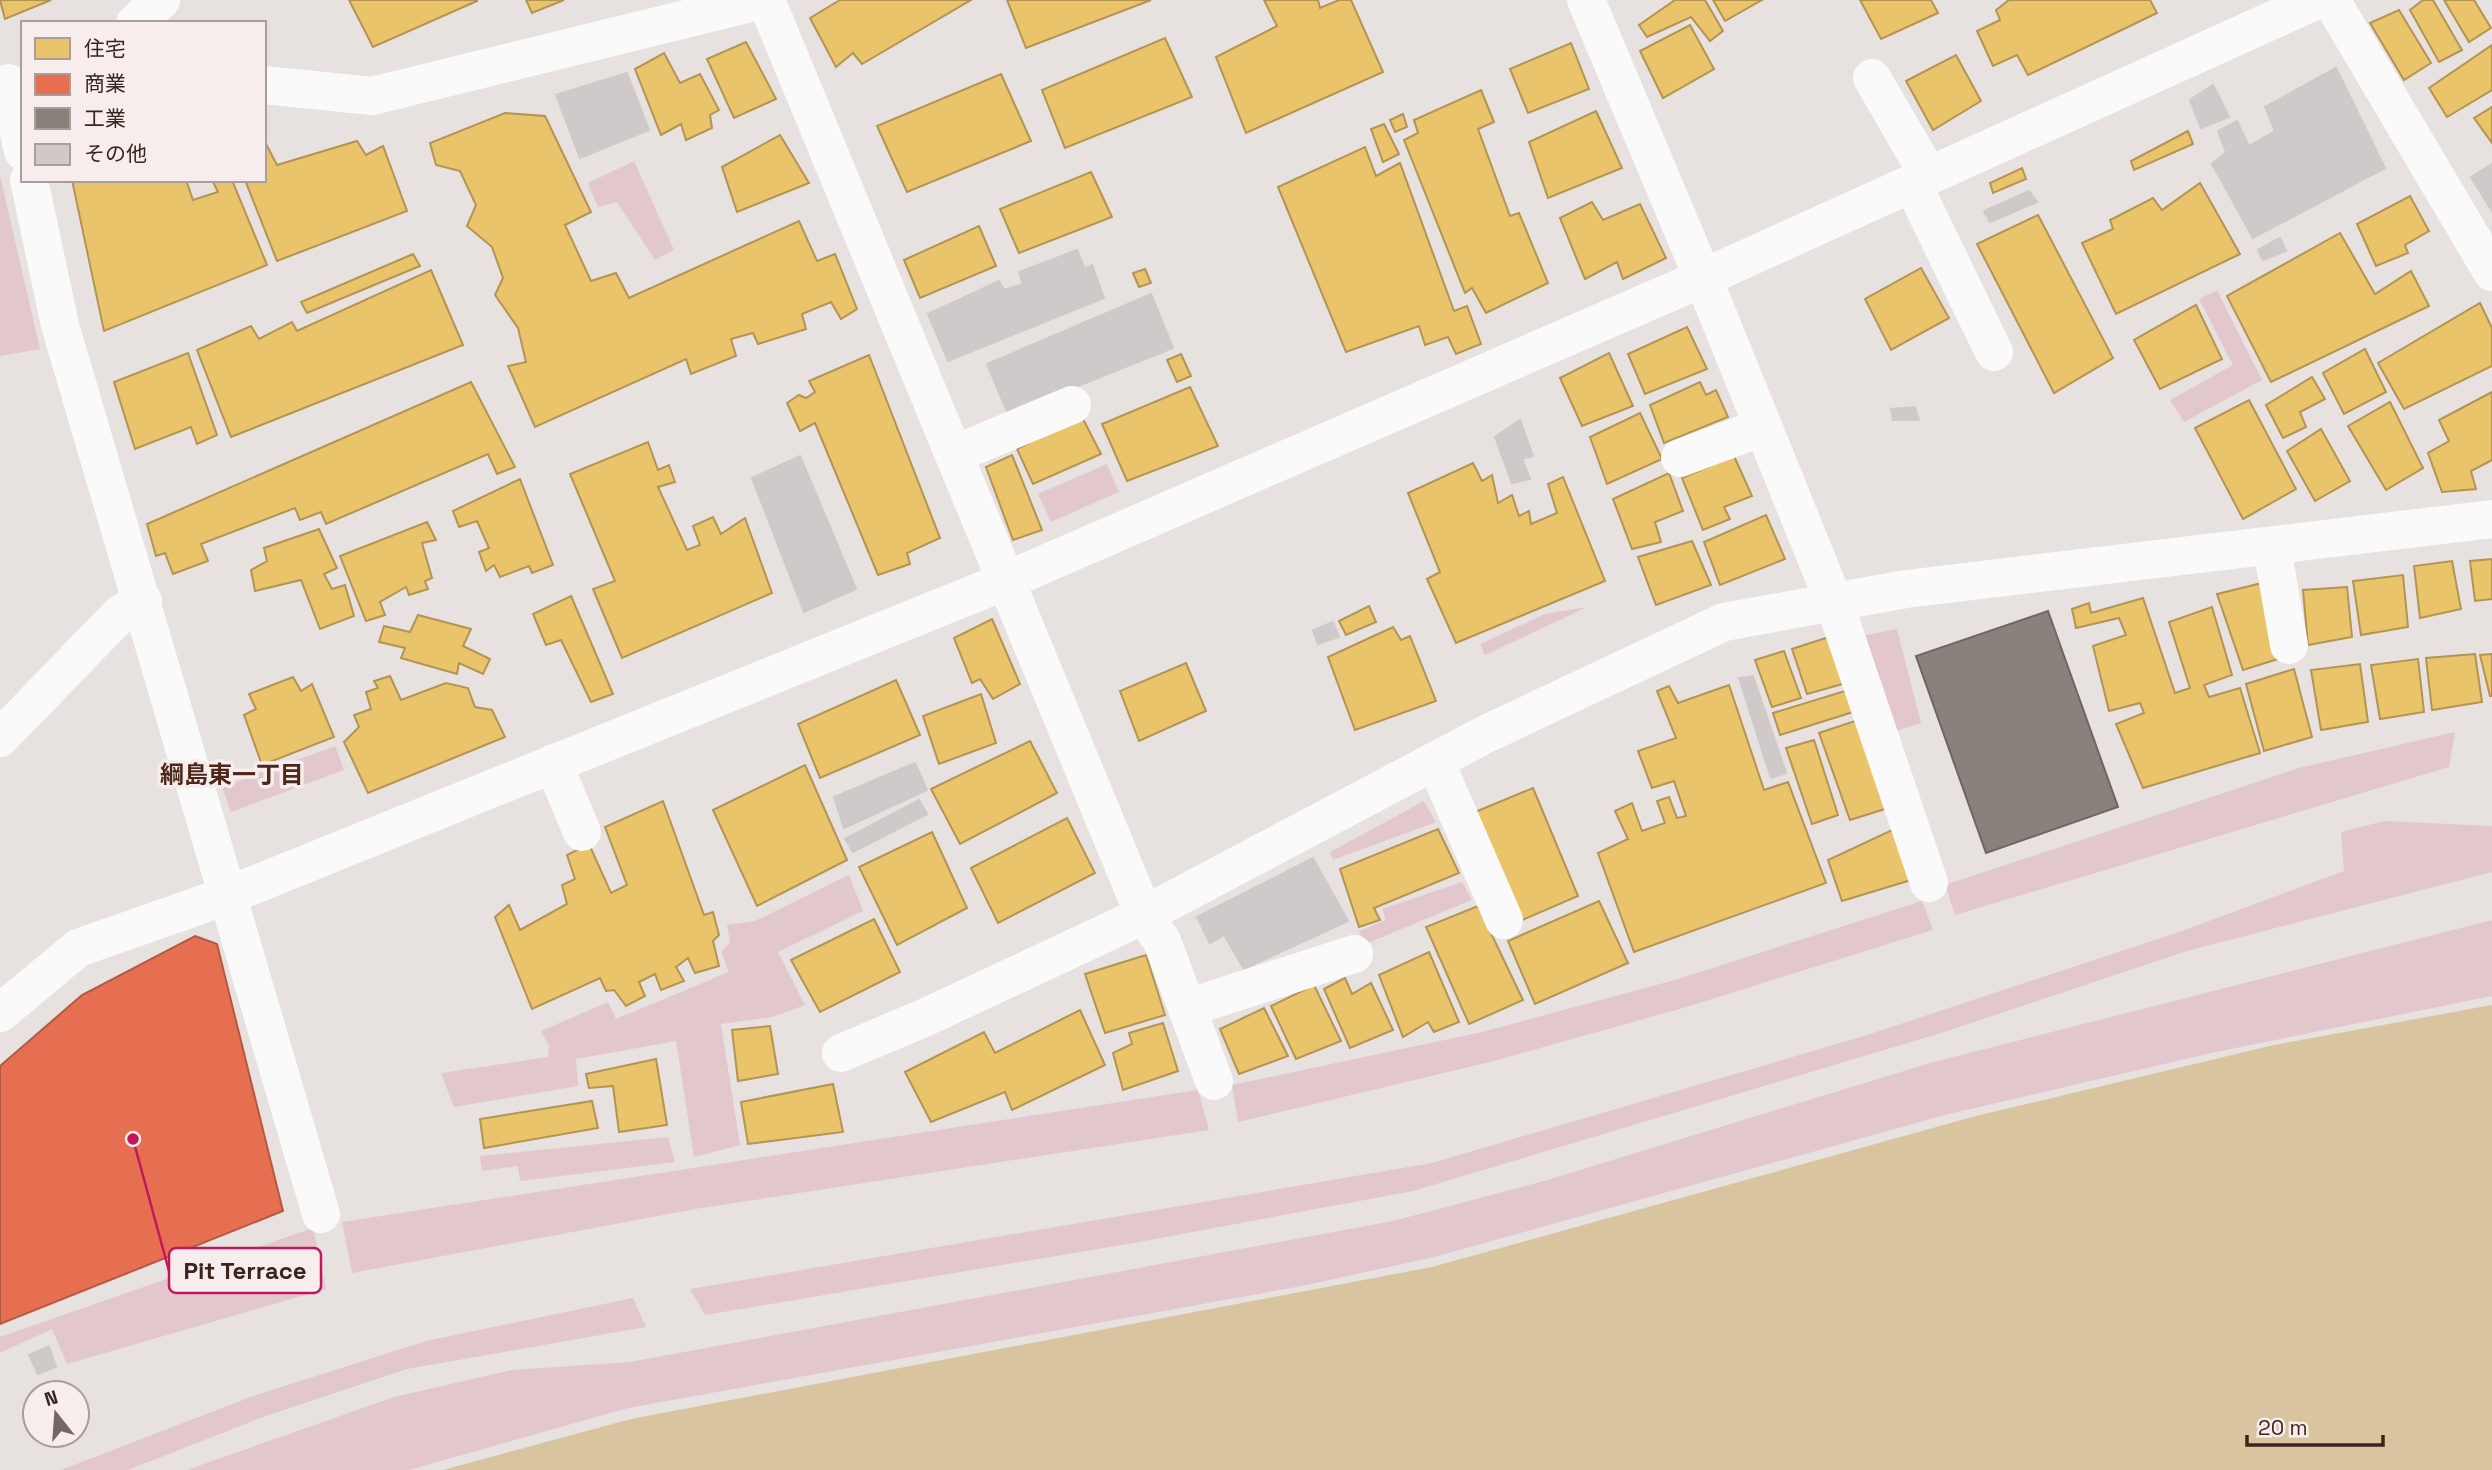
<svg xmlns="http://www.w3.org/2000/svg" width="2492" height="1470" font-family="'Space Grotesk','Noto Sans JP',sans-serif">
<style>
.green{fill:#e2c8cd}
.water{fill:#d8c49e}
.homes{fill:#e9c46a;stroke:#b49453;stroke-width:2}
.shops{fill:#e76f51;stroke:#b35942;stroke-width:2}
.industry{fill:#8a817c;stroke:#726560;stroke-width:2}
.building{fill:#cfcac9;stroke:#cfc9c9;stroke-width:2}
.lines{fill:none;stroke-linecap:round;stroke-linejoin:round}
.minor{stroke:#fbfafa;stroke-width:38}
.labels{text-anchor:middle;stroke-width:7;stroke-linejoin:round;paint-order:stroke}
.neighbourhood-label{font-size:24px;font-weight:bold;fill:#4c271a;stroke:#f7eded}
.leader{fill:none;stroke:#c2185b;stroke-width:2.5}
.callout-dot{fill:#c2185b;stroke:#f7eded;stroke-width:2.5}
.callout{fill:#f7eded;stroke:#c2185b;stroke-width:2.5}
.callout-label{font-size:24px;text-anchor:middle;font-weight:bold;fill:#3a251e}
</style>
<rect width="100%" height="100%" fill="#e7e1e0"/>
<g class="green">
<path d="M634,161L674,250L655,260L617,202L598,207L588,183Z"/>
<path d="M0,175L40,349L0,356Z"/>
<path d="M2217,290L2262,380L2184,422L2170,400L2233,365L2199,299Z"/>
<path d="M1107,464L1119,492L1051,522L1038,494Z"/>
<path d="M1587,607L1485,655L1480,644L1545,614Z"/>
<path d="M1897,629L1921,723L1891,733L1862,636Z"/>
<path d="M2455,732L2449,767L1955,915L1945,885L2299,768Z"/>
<path d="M335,746L344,770L231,812L222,787Z"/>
<path d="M1424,801L1436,822L1333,860L1330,852Z"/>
<path d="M2384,821L2492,826V872L2187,951L1941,1033L1413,1191L1139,1242L705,1315L690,1289L1432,1163L1864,1036L2179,932L2344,871L2341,832Z"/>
<path d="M849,875L863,911L778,952L805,1005L773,1017L721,1024L740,1145L694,1157L676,1041L576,1059L578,1086L454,1107L441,1073L548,1057L549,1046L541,1031L608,1002L616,1019L729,972L721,952L730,942L727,925L755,921Z"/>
<path d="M1462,882L1472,900L1365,944L1359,931L1386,920L1382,909Z"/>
<path d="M1922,901L1933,930L1683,1008L1494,1061L1238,1122L1232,1085L1482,1032L1675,980Z"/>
<path d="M2492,920V996L2211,1053L1945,1115L1434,1257L1302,1286L628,1408L409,1470H187L394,1397L512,1370L630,1362L1393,1221L1544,1181L1930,1063Z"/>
<path d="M1198,1090L1209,1130L695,1209L352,1273L342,1222Z"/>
<path d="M668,1137L675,1162L520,1181L518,1166L482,1171L480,1156Z"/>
<path d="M313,1228L326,1289L67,1364L52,1329L0,1353V1337Z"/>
<path d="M633,1298L646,1327L407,1369L263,1417L128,1470H61L253,1396L426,1341Z"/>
</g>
<path class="water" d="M2492,1005V1470H443L631,1419L1432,1267L1976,1116L2274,1045Z"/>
<g class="homes">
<path d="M0,0H51L5,19Z"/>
<path d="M349,0H477V1L373,47Z"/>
<path d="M526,0H564L532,13Z"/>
<path d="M840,0H971L862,64L853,53L836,67L810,18Z"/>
<path d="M1007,0H1151L1026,48Z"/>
<path d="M1264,0H1318L1320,8L1339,0H1351L1383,72L1246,133L1216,57L1277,26Z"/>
<path d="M1675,0H1705L1723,31L1710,41L1691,17L1647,37L1639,25Z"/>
<path d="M1713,0H1762L1725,21Z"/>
<path d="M1860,0H1931L1938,13L1881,39Z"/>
<path d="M2009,0H2150L2157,13L2028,75L2017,55L1993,66L1977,31L2000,20L1996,10Z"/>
<path d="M2423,0H2433L2462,50L2439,62L2410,10Z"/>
<path d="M2444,0H2474L2491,28L2469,42Z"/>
<path d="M2399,10L2431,63L2404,80L2370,23Z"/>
<path d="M1690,25L1714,69L1663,98L1640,51Z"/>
<path d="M1165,38L1192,97L1065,148L1042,90Z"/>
<path d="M746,42L776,99L734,118L707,59Z"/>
<path d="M1571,43L1589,89L1528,113L1510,69Z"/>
<path d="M2492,45V90L2447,117L2429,88Z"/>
<path d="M664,53L680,83L700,74L719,110L710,115L712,128L686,140L681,124L661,135L635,69Z"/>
<path d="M1956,55L1981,101L1933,130L1906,81Z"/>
<path d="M1001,74L1031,141L907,192L877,126Z"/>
<path d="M1481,90L1494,122L1478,129L1510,216L1519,213L1548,283L1486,313L1472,288L1465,293L1404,140L1418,133L1414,120Z"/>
<path d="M2492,107V143L2474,118Z"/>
<path d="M1596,111L1622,168L1548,198L1529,142Z"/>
<path d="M505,113L545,116L591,212L565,225L591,281L616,273L629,298L799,221L817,261L835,254L857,309L841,319L831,302L802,314L806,329L758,344L753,333L731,339L736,356L691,374L686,359L535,427L508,366L526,362L518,328L495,295L503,278L492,247L467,226L476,205L460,171L436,165L430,143Z"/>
<path d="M1403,114L1407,127L1395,132L1390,120Z"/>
<path d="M1384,124L1399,154L1383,162L1371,129Z"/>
<path d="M2188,131L2193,144L2134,170L2131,161Z"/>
<path d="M780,135L809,183L737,212L722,167Z"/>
<path d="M264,140L277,165L357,141L366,155L383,146L407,211L277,261L245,180H264Z"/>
<path d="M1365,147L1376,176L1400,163L1454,311L1467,306L1481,344L1456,354L1448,337L1425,345L1419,326L1346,352L1278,187Z"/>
<path d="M2022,168L2026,179L1993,193L1990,183Z"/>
<path d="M1091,172L1112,217L1019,253L1000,209Z"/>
<path d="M72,180H186L193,200L218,192L212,180H232L267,265L104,331Z"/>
<path d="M2200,183L2240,254L2116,314L2082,243L2113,229L2110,220L2153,198L2162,210Z"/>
<path d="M2410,196L2429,231L2405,245L2408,253L2376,266L2357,224Z"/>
<path d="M1592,202L1603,220L1640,204L1666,258L1623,279L1617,262L1585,279L1560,218Z"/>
<path d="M2038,215L2113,358L2054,393L1977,244Z"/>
<path d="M979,226L996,266L920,298L904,260Z"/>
<path d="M2340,233L2375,294L2411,271L2429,306L2271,382L2227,296Z"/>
<path d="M413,254L420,266L307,313L301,302Z"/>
<path d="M1921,268L1949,318L1891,350L1865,299Z"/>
<path d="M1145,269L1151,283L1139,287L1133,273Z"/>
<path d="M431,270L463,345L231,437L197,350L251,326L259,339L292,322L297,331Z"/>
<path d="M2480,303L2492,328V366L2404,409L2378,363Z"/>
<path d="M2196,305L2222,359L2160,389L2134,340Z"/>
<path d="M1687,327L1707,369L1645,394L1628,354Z"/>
<path d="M2365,349L2386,392L2344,414L2323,373Z"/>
<path d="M188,353L217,435L197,444L191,427L135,449L114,382Z"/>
<path d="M1609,353L1633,406L1582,426L1560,378Z"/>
<path d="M1181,354L1191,376L1177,382L1167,360Z"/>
<path d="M869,355L940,538L907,553L910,564L878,575L815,423L800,431L787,403L799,395L806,398L815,392L809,381Z"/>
<path d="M2312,377L2325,399L2300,412L2306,427L2283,438L2266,405Z"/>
<path d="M471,382L515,467L497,474L488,454L326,524L321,512L300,520L295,508L201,544L208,561L173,574L165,553L156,556L147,524Z"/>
<path d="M1700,382L1706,395L1716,390L1728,417L1664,443L1650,405Z"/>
<path d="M1190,387L1218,446L1127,481L1102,424Z"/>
<path d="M2492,392V460L2471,471L2476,489L2442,492L2428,453L2449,441L2439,420Z"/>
<path d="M2249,400L2296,489L2243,519L2195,428Z"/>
<path d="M2390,402L2423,468L2386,490L2348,426Z"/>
<path d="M1640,413L1662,459L1607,484L1590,437Z"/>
<path d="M1081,415L1101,454L1033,484L1017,449Z"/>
<path d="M2321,429L2350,481L2315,501L2287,451Z"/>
<path d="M648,442L658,470L669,465L675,482L658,487L687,550L700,545L693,526L713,517L721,534L745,518L772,593L622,658L593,589L615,581L570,474Z"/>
<path d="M1012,455L1042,530L1013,540L986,467Z"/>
<path d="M1734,456L1752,496L1724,507L1730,519L1703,530L1682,478Z"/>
<path d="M1473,463L1482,481L1492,475L1498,503L1512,495L1519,516L1529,511L1531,524L1557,513L1548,484L1563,477L1605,581L1456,643L1427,579L1440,572L1408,493Z"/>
<path d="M1669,473L1683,511L1655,522L1661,542L1632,549L1613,499Z"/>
<path d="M520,479L553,565L532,573L529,566L500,577L494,565L486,571L479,552L489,548L477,521L459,527L453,511Z"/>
<path d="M1766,515L1785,559L1720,585L1704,542Z"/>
<path d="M427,522L436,540L422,543L432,578L425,581L428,589L409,595L406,587L380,602L385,615L366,621L340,556Z"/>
<path d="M319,529L337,568L324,574L332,589L345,585L354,616L320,629L301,580L255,591L251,570L267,561L264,548Z"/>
<path d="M1692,541L1711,585L1656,605L1638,557Z"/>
<path d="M2492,559V599L2475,601L2470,561Z"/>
<path d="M2452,561L2461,609L2420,618L2414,566Z"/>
<path d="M2403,575L2408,627L2361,635L2353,581Z"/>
<path d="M2262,583L2281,658L2243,670L2217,594Z"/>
<path d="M2347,587L2352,637L2308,645L2303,590Z"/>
<path d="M571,596L613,694L591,702L561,640L546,645L533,614Z"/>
<path d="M2143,598L2175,693L2190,688L2169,622L2212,607L2232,675L2204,685L2209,697L2240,688L2260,753L2143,788L2116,724L2144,713L2140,703L2109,711L2093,646L2126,635L2119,618L2076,628L2072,609L2089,603L2091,613Z"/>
<path d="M1369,606L1376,622L1346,635L1339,621Z"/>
<path d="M418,615L471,629L463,646L490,659L483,674L459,663L457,674L401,658L405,648L379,642L384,626L410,632Z"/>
<path d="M992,619L1020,684L993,699L980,679L972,683L954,638Z"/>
<path d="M1393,627L1401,640L1410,636L1436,701L1355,730L1328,657Z"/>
<path d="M1829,637L1846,683L1807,694L1792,649Z"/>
<path d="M1784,651L1801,698L1772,707L1755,660Z"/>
<path d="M2475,654L2482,702L2432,710L2426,658Z"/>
<path d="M2492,654V696H2490L2480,655Z"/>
<path d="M2418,659L2424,712L2380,719L2371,665Z"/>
<path d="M1186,663L1206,711L1139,741L1120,691Z"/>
<path d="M2360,664L2368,722L2321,730L2311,670Z"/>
<path d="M2294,669L2312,737L2264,751L2246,684Z"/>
<path d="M390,676L401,700L446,683L468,688L475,707L492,710L505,737L368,793L344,742L359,727L354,715L371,709L366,692L378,688L374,681Z"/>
<path d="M293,677L301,691L312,684L334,737L262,765L244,715L256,709L249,694Z"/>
<path d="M896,680L920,735L820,778L798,724Z"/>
<path d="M1729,685L1764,790L1788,782L1826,883L1634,952L1598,853L1628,839L1615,811L1632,803L1642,831L1665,823L1657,801L1669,797L1677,818L1686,816L1674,781L1652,788L1638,751L1676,738L1657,691L1669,686L1678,703Z"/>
<path d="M1845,691L1853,712L1780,735L1773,713Z"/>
<path d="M981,694L996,743L939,764L923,716Z"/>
<path d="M1858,720L1888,808L1850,820L1819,733Z"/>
<path d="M1814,740L1838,815L1812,824L1786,748Z"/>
<path d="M1030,741L1057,793L960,844L931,789Z"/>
<path d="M805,765L847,860L757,906L713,810Z"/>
<path d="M1533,788L1578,896L1520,921L1475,812Z"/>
<path d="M663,801L704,915L713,912L719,935L713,941L719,966L695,973L688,958L676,967L684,981L661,990L655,974L639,982L645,996L626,1006L614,990L606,991L600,978L532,1009L495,917L509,905L520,930L567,904L562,885L575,879L567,855L589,844L611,893L627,885L605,827Z"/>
<path d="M1067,818L1095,873L998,923L971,868Z"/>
<path d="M1438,829L1459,873L1374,908L1380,920L1359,927L1340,869Z"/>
<path d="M1892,830L1911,880L1842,901L1828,860Z"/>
<path d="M932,832L967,908L897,945L859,867Z"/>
<path d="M1599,901L1628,963L1535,1004L1508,941Z"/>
<path d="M1478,906L1523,1000L1469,1024L1426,927Z"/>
<path d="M874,919L900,972L820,1012L791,960Z"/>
<path d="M1429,952L1459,1022L1434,1032L1428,1022L1403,1037L1379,975Z"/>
<path d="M1146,955L1165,1015L1105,1033L1085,974Z"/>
<path d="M1345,978L1352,994L1371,983L1393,1030L1350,1048L1324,989Z"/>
<path d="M1314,985L1341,1041L1296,1059L1271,1006Z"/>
<path d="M1264,1008L1288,1056L1239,1074L1220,1029Z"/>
<path d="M1080,1010L1105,1065L1012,1110L1005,1092L931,1122L905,1072L984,1032L995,1053Z"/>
<path d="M1163,1023L1178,1071L1123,1090L1113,1053L1132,1044L1129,1033Z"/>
<path d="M770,1026L778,1074L738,1081L732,1030Z"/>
<path d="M656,1059L667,1125L619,1132L613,1086L589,1088L586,1074Z"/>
<path d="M833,1084L843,1132L748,1144L741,1102Z"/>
<path d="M592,1101L598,1128L484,1148L480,1119Z"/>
</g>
<path class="shops" d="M195,936L217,944L283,1211L0,1324V1066L82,995Z"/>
<path class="industry" d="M2048,611L2118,807L1986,853L1916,656Z"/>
<g class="building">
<path d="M2336,68L2385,168L2253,238L2212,164L2226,152L2218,131L2237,121L2249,146L2275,131L2265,107Z"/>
<path d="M627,73L649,130L580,158L556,95Z"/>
<path d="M2213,85L2229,117L2201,128L2190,100Z"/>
<path d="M2492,164V211L2471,177Z"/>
<path d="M2029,191L2037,202L1990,222L1984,211Z"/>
<path d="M2280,238L2286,251L2263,260L2258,250Z"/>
<path d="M1077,250L1085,269L1092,265L1104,298L948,361L928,314L999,281L1004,290L1023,284L1019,272Z"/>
<path d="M1151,294L1173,348L1008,414L987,364Z"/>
<path d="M1915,407L1919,420H1893L1891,409Z"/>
<path d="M1520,420L1533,456L1522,459L1530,479L1512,483L1495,437Z"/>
<path d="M800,456L856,589L804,612L752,478Z"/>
<path d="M1333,622L1339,637L1318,644L1313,630Z"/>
<path d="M1753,676L1786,773L1771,778L1739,678Z"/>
<path d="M915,763L927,790L844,828L834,797Z"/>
<path d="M919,800L927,814L853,852L845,839Z"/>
<path d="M1313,858L1348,921L1244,969L1224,935L1210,943L1197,917Z"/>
<path d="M49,1346L56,1367L38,1374L29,1355Z"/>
</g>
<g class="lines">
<g class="minor">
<path d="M766,0L1144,915L1162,941L1214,1081"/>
<path d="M1586,0L1703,278L1834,602L1929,883"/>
<path d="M2331,0L2492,272"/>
<path d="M135,23L161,0"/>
<path d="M1872,78L1929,176"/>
<path d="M8,83L23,151"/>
<path d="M264,85L372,96L763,0"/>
<path d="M29,180L60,325L321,1214"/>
<path d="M1912,183L1994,352"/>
<path d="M955,454L1072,405"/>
<path d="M1680,458L1763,427"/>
<path d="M2272,548L2289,645"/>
<path d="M0,738L120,614L143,601"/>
<path d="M1435,761L1504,920"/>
<path d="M553,763L582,832"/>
<path d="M1187,1008L1354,954"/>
<path d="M0,1013L78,948L229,895L1008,580L1703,278L2317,0"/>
<path d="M841,1053L924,1018L1144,915L1486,734L1724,622L1906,589L2492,519"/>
</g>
</g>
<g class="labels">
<g class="neighbourhood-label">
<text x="232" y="783">綱島東一丁目</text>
</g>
</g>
<path class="leader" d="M133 1139L169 1271"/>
<circle class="callout-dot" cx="133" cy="1139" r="7"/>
<rect class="callout" x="169" y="1248" width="152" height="45" rx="7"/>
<g class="callout-label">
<text x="245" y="1279">Pit Terrace</text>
</g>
<rect x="21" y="21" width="245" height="161" fill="#f7eded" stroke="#ab9d9a" stroke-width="2"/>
<rect x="35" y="38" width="35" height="21" fill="#e9c46a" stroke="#ab9d9a" stroke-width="2"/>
<text x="84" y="56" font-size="21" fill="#3a251e">住宅</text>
<rect x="35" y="74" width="35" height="21" fill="#e76f51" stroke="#ab9d9a" stroke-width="2"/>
<text x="84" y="91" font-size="21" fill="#3a251e">商業</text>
<rect x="35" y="108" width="35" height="21" fill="#8a817c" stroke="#ab9d9a" stroke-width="2"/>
<text x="84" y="126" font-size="21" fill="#3a251e">工業</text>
<rect x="35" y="144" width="35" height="21" fill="#cfcac9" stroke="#ab9d9a" stroke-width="2"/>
<text x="84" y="161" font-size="21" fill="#3a251e">その他</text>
<g transform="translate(56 1414) rotate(343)"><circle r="33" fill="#f7eded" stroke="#ab9d9a" stroke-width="2"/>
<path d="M0-5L12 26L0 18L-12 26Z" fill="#776762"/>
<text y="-10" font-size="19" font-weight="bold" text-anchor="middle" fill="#3a251e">N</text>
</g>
<path d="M2247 1435v10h136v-10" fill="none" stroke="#3a251e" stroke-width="3.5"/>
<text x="2258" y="1435" font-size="21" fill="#3a251e" stroke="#f7eded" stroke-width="5" paint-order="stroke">20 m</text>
</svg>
